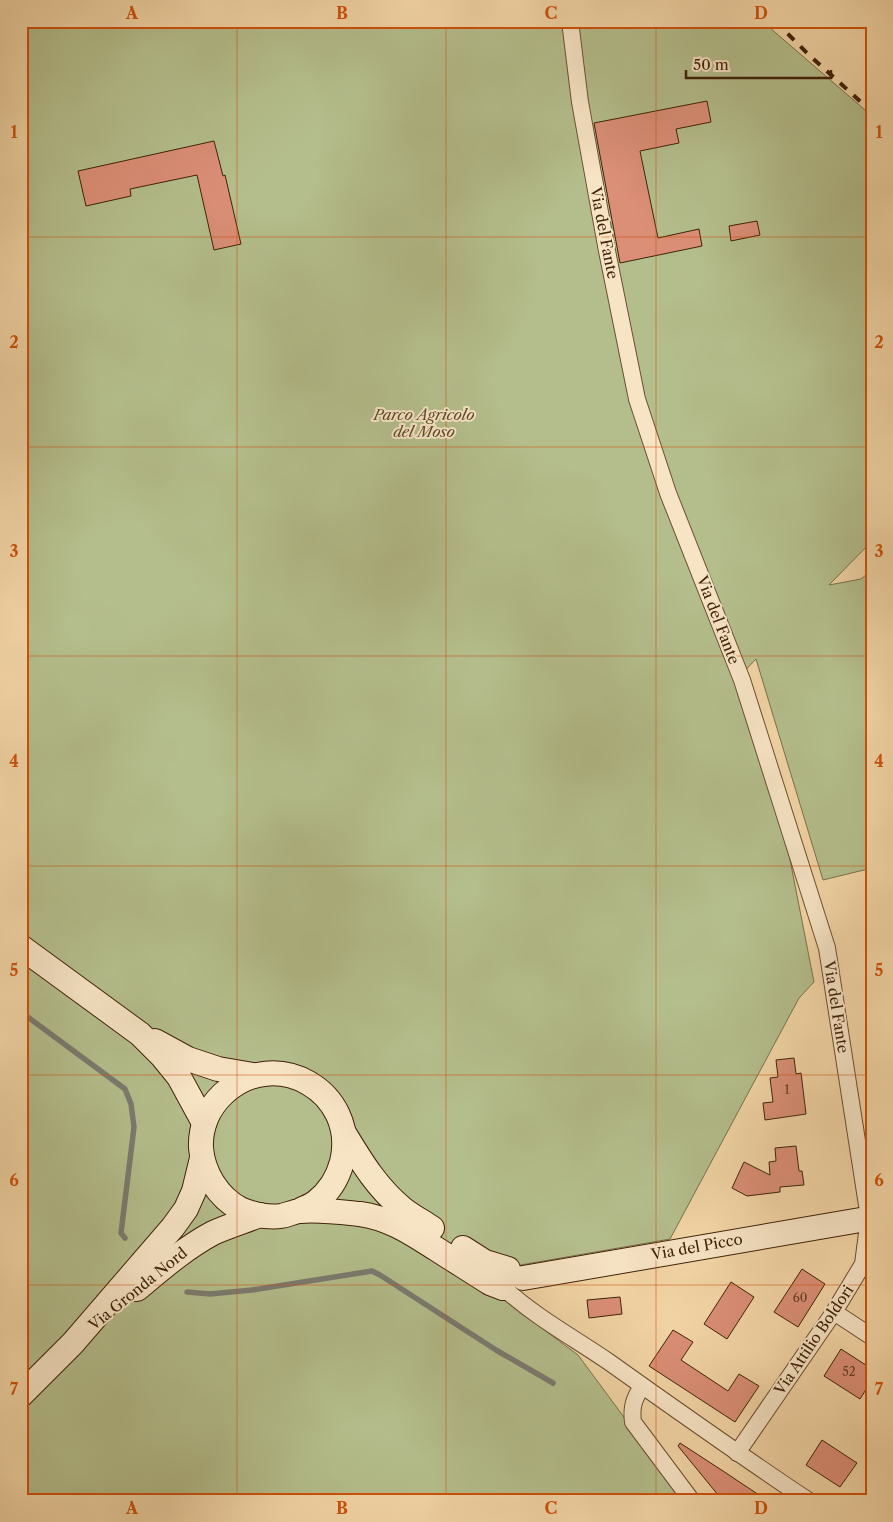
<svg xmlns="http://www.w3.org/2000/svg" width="893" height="1522" font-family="'Libre Caslon Text',serif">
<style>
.green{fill:#b4be8c;stroke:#7a704a}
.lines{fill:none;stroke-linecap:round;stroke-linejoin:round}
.stream{stroke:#7b7a6f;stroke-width:5.5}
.building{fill:#db8f77;stroke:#3f2208}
.street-casing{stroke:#6c4f30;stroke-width:18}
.secondary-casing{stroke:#3f2208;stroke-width:26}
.street{stroke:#f7e4c5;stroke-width:16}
.secondary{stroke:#f7e4c5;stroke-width:24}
.rail{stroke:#3f2208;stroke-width:4;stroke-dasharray:9 9;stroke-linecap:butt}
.grid{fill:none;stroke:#cf510b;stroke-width:1;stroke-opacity:0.55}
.labels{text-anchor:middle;stroke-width:4;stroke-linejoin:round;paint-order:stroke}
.number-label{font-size:12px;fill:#663d24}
.street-label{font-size:15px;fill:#3f2208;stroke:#f7e4c5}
.park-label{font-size:15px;font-style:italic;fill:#5c4929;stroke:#f7e4c5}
.neatline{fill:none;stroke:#cf510b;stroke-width:2}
.grid-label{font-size:16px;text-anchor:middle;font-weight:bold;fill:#cf510b}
</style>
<rect width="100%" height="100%" fill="#f3d5a6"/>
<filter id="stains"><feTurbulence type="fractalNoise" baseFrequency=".004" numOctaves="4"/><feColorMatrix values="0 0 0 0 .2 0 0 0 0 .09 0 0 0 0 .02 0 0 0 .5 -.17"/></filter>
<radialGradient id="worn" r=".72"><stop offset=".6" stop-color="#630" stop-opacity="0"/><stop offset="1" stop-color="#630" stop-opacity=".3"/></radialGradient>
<path class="green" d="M21,21H762L872,116V541L829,585L861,579L872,570V868L823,880L756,659L736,680L782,819L814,982L799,998L670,1239L469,1274L578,1355L686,1501H21Z"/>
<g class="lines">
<g class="stream">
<path d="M21,1012L125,1089L131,1104L134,1127L121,1233L125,1238"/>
<path d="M187,1292L210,1294L252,1290L372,1271L380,1275L496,1350L553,1383"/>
</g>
</g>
<g class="building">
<path d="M707,101L711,122L676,129L679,143L640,151L658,238L699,229L702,246L620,263L594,123Z"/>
<path d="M214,141L223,176L225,175L241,244L214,250L197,175L130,189L131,196L86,206L78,171Z"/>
<path d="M757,221L760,235L731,241L729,226Z"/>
<path d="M794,1058L796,1074L801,1073L806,1114L765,1120L763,1103L773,1102L770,1078L778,1077L776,1060Z"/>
<path d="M796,1146L799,1171H802L804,1185L780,1187V1192L747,1196L732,1188L744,1162L770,1175L769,1162L776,1161L775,1148Z"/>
<path d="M802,1269L825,1284L798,1327L774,1312Z"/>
<path d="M731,1282L754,1297L727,1339L704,1324Z"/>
<path d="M620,1297L622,1314L589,1318L587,1300Z"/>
<path d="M673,1330L693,1342L681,1360L728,1391L739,1374L759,1386L735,1422L649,1366Z"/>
<path d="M841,1349L872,1369V1380L860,1399L824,1376Z"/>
<path d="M822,1440L857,1463L840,1487L806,1465Z"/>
<path d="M680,1443L723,1471L768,1501H723L678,1446Z"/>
</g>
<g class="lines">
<g class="street-casing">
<g id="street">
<path d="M570,21L580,102L607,251L637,399L668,493L742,680L827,948L869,1218L863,1264L834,1312L737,1453"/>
<path d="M506,1290C537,1318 574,1338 609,1362C675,1409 741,1456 809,1501"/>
<path d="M834,1312L872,1337"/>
<path d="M642,1386C634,1399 631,1407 633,1422L692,1501"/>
</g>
</g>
<g class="secondary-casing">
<g id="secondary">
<path d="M21,947L140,1034L162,1056L179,1077L204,1123"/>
<path d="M155,1041L188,1059L218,1069L253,1075"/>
<path d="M344,1133C361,1161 377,1188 403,1209C412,1216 423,1222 432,1228"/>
<path d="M299,1211C304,1208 311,1206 316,1202C329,1192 338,1177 342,1162C359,1092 275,1044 223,1094C208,1108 200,1128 201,1148C203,1173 218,1197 240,1209C252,1214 268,1218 281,1216C287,1215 293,1212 299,1211C318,1209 341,1212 360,1214C390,1218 414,1235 438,1250C455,1261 473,1272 490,1283L503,1288"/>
<path d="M463,1248L485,1262L508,1269"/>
<path d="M523,1278L872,1218"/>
<path d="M137,1289C161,1269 185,1248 213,1233C228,1226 245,1221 260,1215"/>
<path d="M21,1395L73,1343L173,1227L186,1209L194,1191L202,1158"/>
</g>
</g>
<use href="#street" class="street"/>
<use href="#secondary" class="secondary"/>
<path class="rail" d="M775,21L808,54L872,112"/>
</g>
<path class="grid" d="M237,21V1501M446,21V1501M656,21V1501M21,237H872M21,447H872M21,656H872M21,866H872M21,1075H872M21,1285H872"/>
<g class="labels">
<g class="number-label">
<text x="787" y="1094">1</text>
<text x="800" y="1302">60</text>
<text x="849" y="1376">52</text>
</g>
<g class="street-label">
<text transform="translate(604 233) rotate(79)" y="5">Via del Fante</text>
<text transform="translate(718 620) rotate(69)" y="5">Via del Fante</text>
<text transform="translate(836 1007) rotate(81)" y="5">Via del Fante</text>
<text transform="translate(697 1247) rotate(-10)" y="5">Via del Picco</text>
<text transform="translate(138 1289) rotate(-39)" y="5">Via Gronda Nord</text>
<text transform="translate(814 1340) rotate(-56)" y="5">Via Attilio Boldori</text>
</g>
<g class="park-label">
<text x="424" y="420">Parco Agricolo<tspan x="424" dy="17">del Moso</tspan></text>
</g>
</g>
<rect width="893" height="1522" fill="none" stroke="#f3d5a6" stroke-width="55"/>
<path d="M686 70v8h145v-8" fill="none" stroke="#3f2208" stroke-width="2.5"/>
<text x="693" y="70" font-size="15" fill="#3f2208" stroke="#f7e4c5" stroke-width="4" paint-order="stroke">50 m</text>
<rect x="28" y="28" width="838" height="1466" class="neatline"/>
<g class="grid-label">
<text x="132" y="19">A</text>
<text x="342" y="19">B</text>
<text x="551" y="19">C</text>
<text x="761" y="19">D</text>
<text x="14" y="138">1</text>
<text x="879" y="138">1</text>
<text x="14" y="348">2</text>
<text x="879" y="348">2</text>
<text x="14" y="557">3</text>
<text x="879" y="557">3</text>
<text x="14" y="767">4</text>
<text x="879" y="767">4</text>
<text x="14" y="976">5</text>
<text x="879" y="976">5</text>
<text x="14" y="1186">6</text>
<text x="879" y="1186">6</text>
<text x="14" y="1395">7</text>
<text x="879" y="1395">7</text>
<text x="132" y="1514">A</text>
<text x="342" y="1514">B</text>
<text x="551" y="1514">C</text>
<text x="761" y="1514">D</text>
</g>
<rect width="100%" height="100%" filter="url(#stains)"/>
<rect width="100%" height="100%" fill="url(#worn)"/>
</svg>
